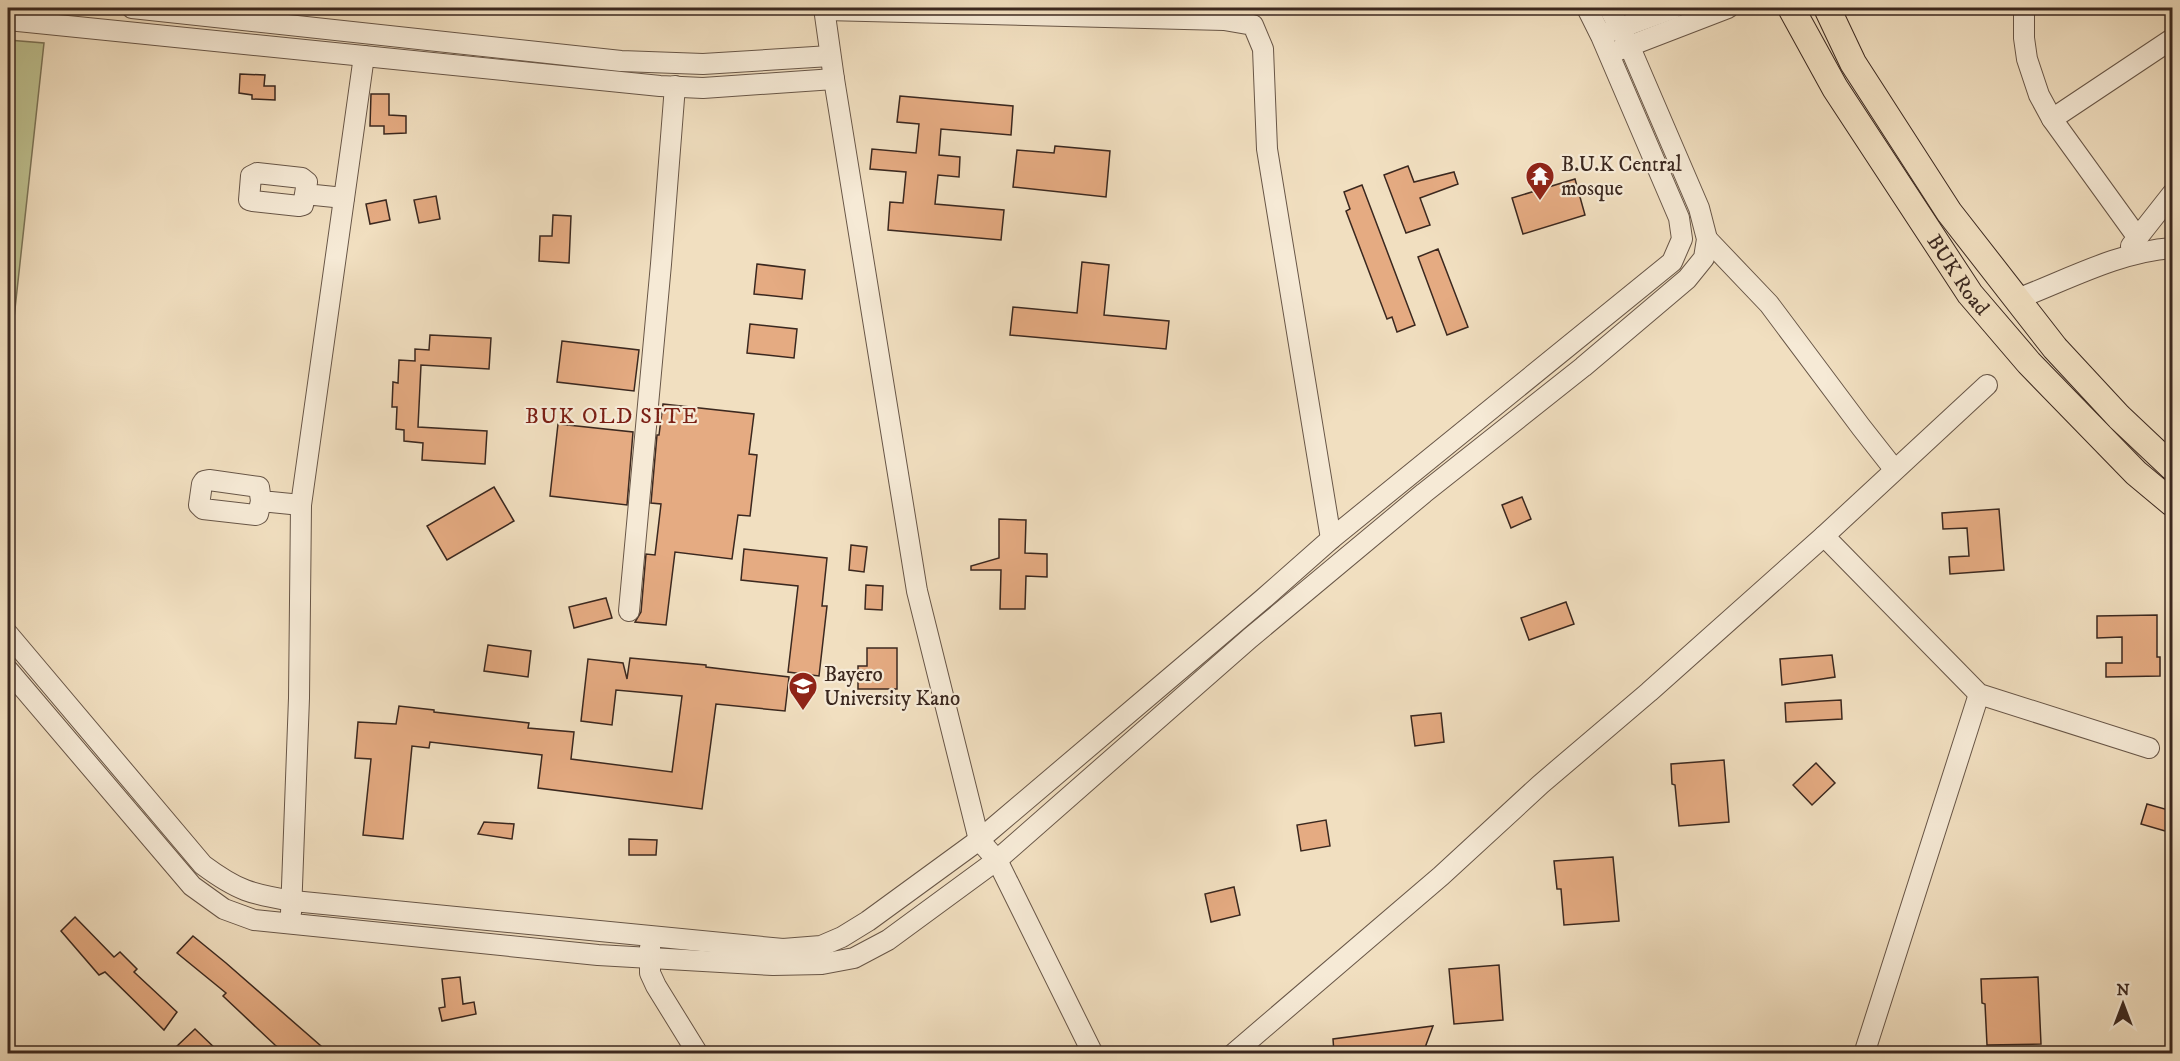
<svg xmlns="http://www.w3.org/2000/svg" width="2180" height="1061" font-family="'IM FELL DW Pica',serif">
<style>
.green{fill:#bec190;stroke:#7c7458;stroke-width:1.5}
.building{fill:#e5ab82;stroke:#3b281f;stroke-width:1.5}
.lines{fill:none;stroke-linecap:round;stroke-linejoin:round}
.minor-casing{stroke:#685647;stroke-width:22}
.major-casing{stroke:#3b281f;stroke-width:28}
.minor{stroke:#f6ead6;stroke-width:20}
.major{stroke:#f1dfc0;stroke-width:26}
.labels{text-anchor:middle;stroke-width:4.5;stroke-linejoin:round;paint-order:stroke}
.poi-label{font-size:21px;fill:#3b281f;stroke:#f6ead6;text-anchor:start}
.street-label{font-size:21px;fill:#3b281f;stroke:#f6ead6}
.neighbourhood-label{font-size:22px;letter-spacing:1.5px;fill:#7a1f14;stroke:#f6ead6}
</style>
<rect width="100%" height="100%" fill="#f1dfc0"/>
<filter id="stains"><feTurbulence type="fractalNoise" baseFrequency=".00333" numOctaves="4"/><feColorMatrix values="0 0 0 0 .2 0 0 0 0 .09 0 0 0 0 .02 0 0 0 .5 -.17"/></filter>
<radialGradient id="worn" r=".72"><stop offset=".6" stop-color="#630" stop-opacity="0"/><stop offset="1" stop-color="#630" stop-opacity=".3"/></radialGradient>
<path class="green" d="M8,40L44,43L8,373Z"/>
<g class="building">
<path d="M240,74L265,75L264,86H275V100L252,99V95L239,93Z"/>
<path d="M371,94H389V115L406,116V133L384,134V126H370Z"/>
<path d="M900,96L1013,106L1011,135L941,129L939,155L960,157L959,177L938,175L935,204L1004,210L1001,240L888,230L890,202L903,203L906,172L870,169L872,149L916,153L919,124L897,122Z"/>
<path d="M1055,146L1110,151L1106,197L1013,187L1017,150L1054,153Z"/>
<path d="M1408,166L1414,182L1454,172L1458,184L1420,198L1430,225L1406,233L1384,175Z"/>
<path d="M1575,179L1585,215L1523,234L1512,198Z"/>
<path d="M1362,185L1415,325L1397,332L1392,317L1387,319L1346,211L1350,209L1344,192Z"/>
<path d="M436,196L440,219L419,223L414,200Z"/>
<path d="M386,200L390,220L370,224L366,204Z"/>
<path d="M553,215L571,216L569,263L539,261L540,236H552Z"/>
<path d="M1438,249L1468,327L1447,335L1418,257Z"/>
<path d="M1082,262L1109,265L1104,315L1169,321L1166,349L1010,335L1013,307L1077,313Z"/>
<path d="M757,264L805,270L802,299L754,294Z"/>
<path d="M750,324L797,329L794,358L747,353Z"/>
<path d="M430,335L491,338L489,369L421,365L418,427L487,431L485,464L422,460L423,443L404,441V430L396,429L397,407H392L393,382L398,383L399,360L415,361V349L429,350Z"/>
<path d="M562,341L639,350L634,391L557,382Z"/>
<path d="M663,404L754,414L749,454L757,455L750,516L738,515L732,559L675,552L666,625L635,622L641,612L646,554L655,555L661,504L651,503L657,435H659Z"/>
<path d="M558,424L633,432L627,505L550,496Z"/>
<path d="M494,487L514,521L447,560L427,526Z"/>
<path d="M1522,497L1531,519L1511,528L1502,505Z"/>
<path d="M1999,509L2004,570L1950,574L1949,557L1969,556L1967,528L1943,529L1942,513Z"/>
<path d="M999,519L1026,520L1025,553L1047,554V577L1026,576L1025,609H1000L1001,570H971V566L999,558Z"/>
<path d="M851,545L867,547L864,572L849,570Z"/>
<path d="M744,549L827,558L822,606H827L819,676L788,672L798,586L741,580Z"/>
<path d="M866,585L883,586L882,610L865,609Z"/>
<path d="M606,598L612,618L574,628L569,607Z"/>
<path d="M1566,602L1574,624L1529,640L1521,618Z"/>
<path d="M2157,615V657H2160V676L2106,677V663H2122V637L2097,638V616Z"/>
<path d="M488,645L531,651L528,677L484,671Z"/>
<path d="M867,648H897V689H858V666H867Z"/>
<path d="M1832,655L1835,677L1782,685L1780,659Z"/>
<path d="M630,658L706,665V667L789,677L785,711L716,704L702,809L538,788L542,755L430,742L429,748L412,746L403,839L363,835L371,759L355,758L358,722L396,724L399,706L434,710V712L529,723L528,728L574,732L571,759L672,772L682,696L616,690L612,725L581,721L588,659L623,663L627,679Z"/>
<path d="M1841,700L1842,719L1786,722L1785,703Z"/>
<path d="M1441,713L1444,742L1415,746L1411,716Z"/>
<path d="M1724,760L1729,822L1679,826L1675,785L1672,784L1671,764Z"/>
<path d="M1816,763L1835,783L1812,805L1793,785Z"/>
<path d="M2147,804L2172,811V833L2141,824Z"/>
<path d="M1326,820L1330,846L1301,851L1297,825Z"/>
<path d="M484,822L514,824L512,839L478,834Z"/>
<path d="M629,839L657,840L656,855H629Z"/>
<path d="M1613,857L1619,921L1564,925L1561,889H1557L1554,861Z"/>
<path d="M1234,887L1240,915L1211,922L1205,894Z"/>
<path d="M75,917L114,957L120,952L137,969L134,972L177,1012L164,1030L105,972L99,975L61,931Z"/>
<path d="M193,936L226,963L329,1053H286L275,1045L223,996L226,993L177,953Z"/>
<path d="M1499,965L1503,1020L1454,1024L1449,969Z"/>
<path d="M460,977L463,1004L474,1002L476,1014L442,1021L439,1008L445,1007L442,979Z"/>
<path d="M2038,977L2041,1044L1987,1045L1985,1004L1982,1003L1981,979Z"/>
<path d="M1433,1026L1423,1053H1334L1333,1039Z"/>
<path d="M195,1029L220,1053H182L176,1047Z"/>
</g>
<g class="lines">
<g class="minor-casing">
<g id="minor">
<path d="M132,8L621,61L703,64L830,56"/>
<path d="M824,8L834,79L917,591L979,840L997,860L1093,1054"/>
<path d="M2024,8V38L2027,59L2039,95L2052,119L2138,238"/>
<path d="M825,10L1224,20L1253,25L1263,49L1267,149L1331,539"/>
<path d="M8,20L660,86L703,88L834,79"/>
<path d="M1609,32L1674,8"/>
<path d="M1619,50L1728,8"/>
<path d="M2052,119L2172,39"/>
<path d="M305,194L307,182L302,178L257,173L251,176L249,200L253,201L299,206L303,205L305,194L344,198"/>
<path d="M1707,239L1769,304L1861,427L1894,469"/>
<path d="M2131,246L2172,194"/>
<path d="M2017,299C2067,280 2118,252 2172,248"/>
<path d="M261,501L259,487L209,480L204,481L202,484L199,505L203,509L256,515L258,514L261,501L301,505"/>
<path d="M1824,536L1979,694L2149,748"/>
<path d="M629,611L661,264L675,86"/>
<path d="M8,634L203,865C238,891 251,894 293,901L783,949L821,946L842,937L868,921L979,840L1263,599L1331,539L1672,262L1682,239L1679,218L1601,36L1587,8"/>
<path d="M8,670L192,886L224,909L254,920L598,955L773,965L822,964L854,958L888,940L997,860L1250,638L1424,493L1583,367L1687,279L1704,258L1707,239L1699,208L1629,45L1609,8"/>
<path d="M291,913L299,698L301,505L364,56"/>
<path d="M650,947V973L656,986L698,1054"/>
<path d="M1233,1054L1441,876L1541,784L1649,692L1824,536L1987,385"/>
<path d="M1864,1054L1979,694"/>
</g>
</g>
<g class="major-casing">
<g id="major">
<path id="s1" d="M1791,8L1835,88L1970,294L2029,363L2136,473L2172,503"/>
<path d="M1827,8L1853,63L1949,212L2055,348L2119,417L2172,467"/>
</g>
</g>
<use href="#minor" class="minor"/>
<use href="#major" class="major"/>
</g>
<defs>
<g id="temple-pin" transform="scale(1.5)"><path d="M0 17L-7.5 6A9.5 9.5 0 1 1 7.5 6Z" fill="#8f2418" stroke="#f6ead6"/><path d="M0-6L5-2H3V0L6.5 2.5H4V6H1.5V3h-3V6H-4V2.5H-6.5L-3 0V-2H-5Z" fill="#fff"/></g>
<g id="university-pin" transform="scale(1.5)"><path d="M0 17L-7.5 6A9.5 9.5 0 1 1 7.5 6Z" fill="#8f2418" stroke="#f6ead6"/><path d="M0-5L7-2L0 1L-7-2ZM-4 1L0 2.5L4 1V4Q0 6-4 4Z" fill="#fff"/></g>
</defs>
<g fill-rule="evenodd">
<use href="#temple-pin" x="1540" y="176"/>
<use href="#university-pin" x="803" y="686"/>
</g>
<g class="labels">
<g class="poi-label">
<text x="1561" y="171">B.U.K Central<tspan x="1561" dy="24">mosque</tspan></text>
<text x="824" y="681">Bayero<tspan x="824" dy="24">University Kano</tspan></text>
</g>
<g class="street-label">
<text dy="7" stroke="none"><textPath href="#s1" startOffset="315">BUK Road</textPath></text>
</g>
<g class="neighbourhood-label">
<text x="612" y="423">BUK OLD SITE</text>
</g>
</g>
<rect width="2180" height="1061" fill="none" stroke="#f1dfc0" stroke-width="30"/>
<rect x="9" y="9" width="2162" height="1043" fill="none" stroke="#3b281f" stroke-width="3"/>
<rect x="15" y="15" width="2150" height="1031" fill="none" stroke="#3b281f" stroke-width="1.5"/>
<g transform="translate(2123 1004)" stroke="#f6ead6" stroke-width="4.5" paint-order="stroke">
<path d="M0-4.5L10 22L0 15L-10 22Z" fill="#3b281f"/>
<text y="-9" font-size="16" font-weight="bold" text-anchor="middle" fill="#3b281f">N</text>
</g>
<rect width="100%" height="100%" filter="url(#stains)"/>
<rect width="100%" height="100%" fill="url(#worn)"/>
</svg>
